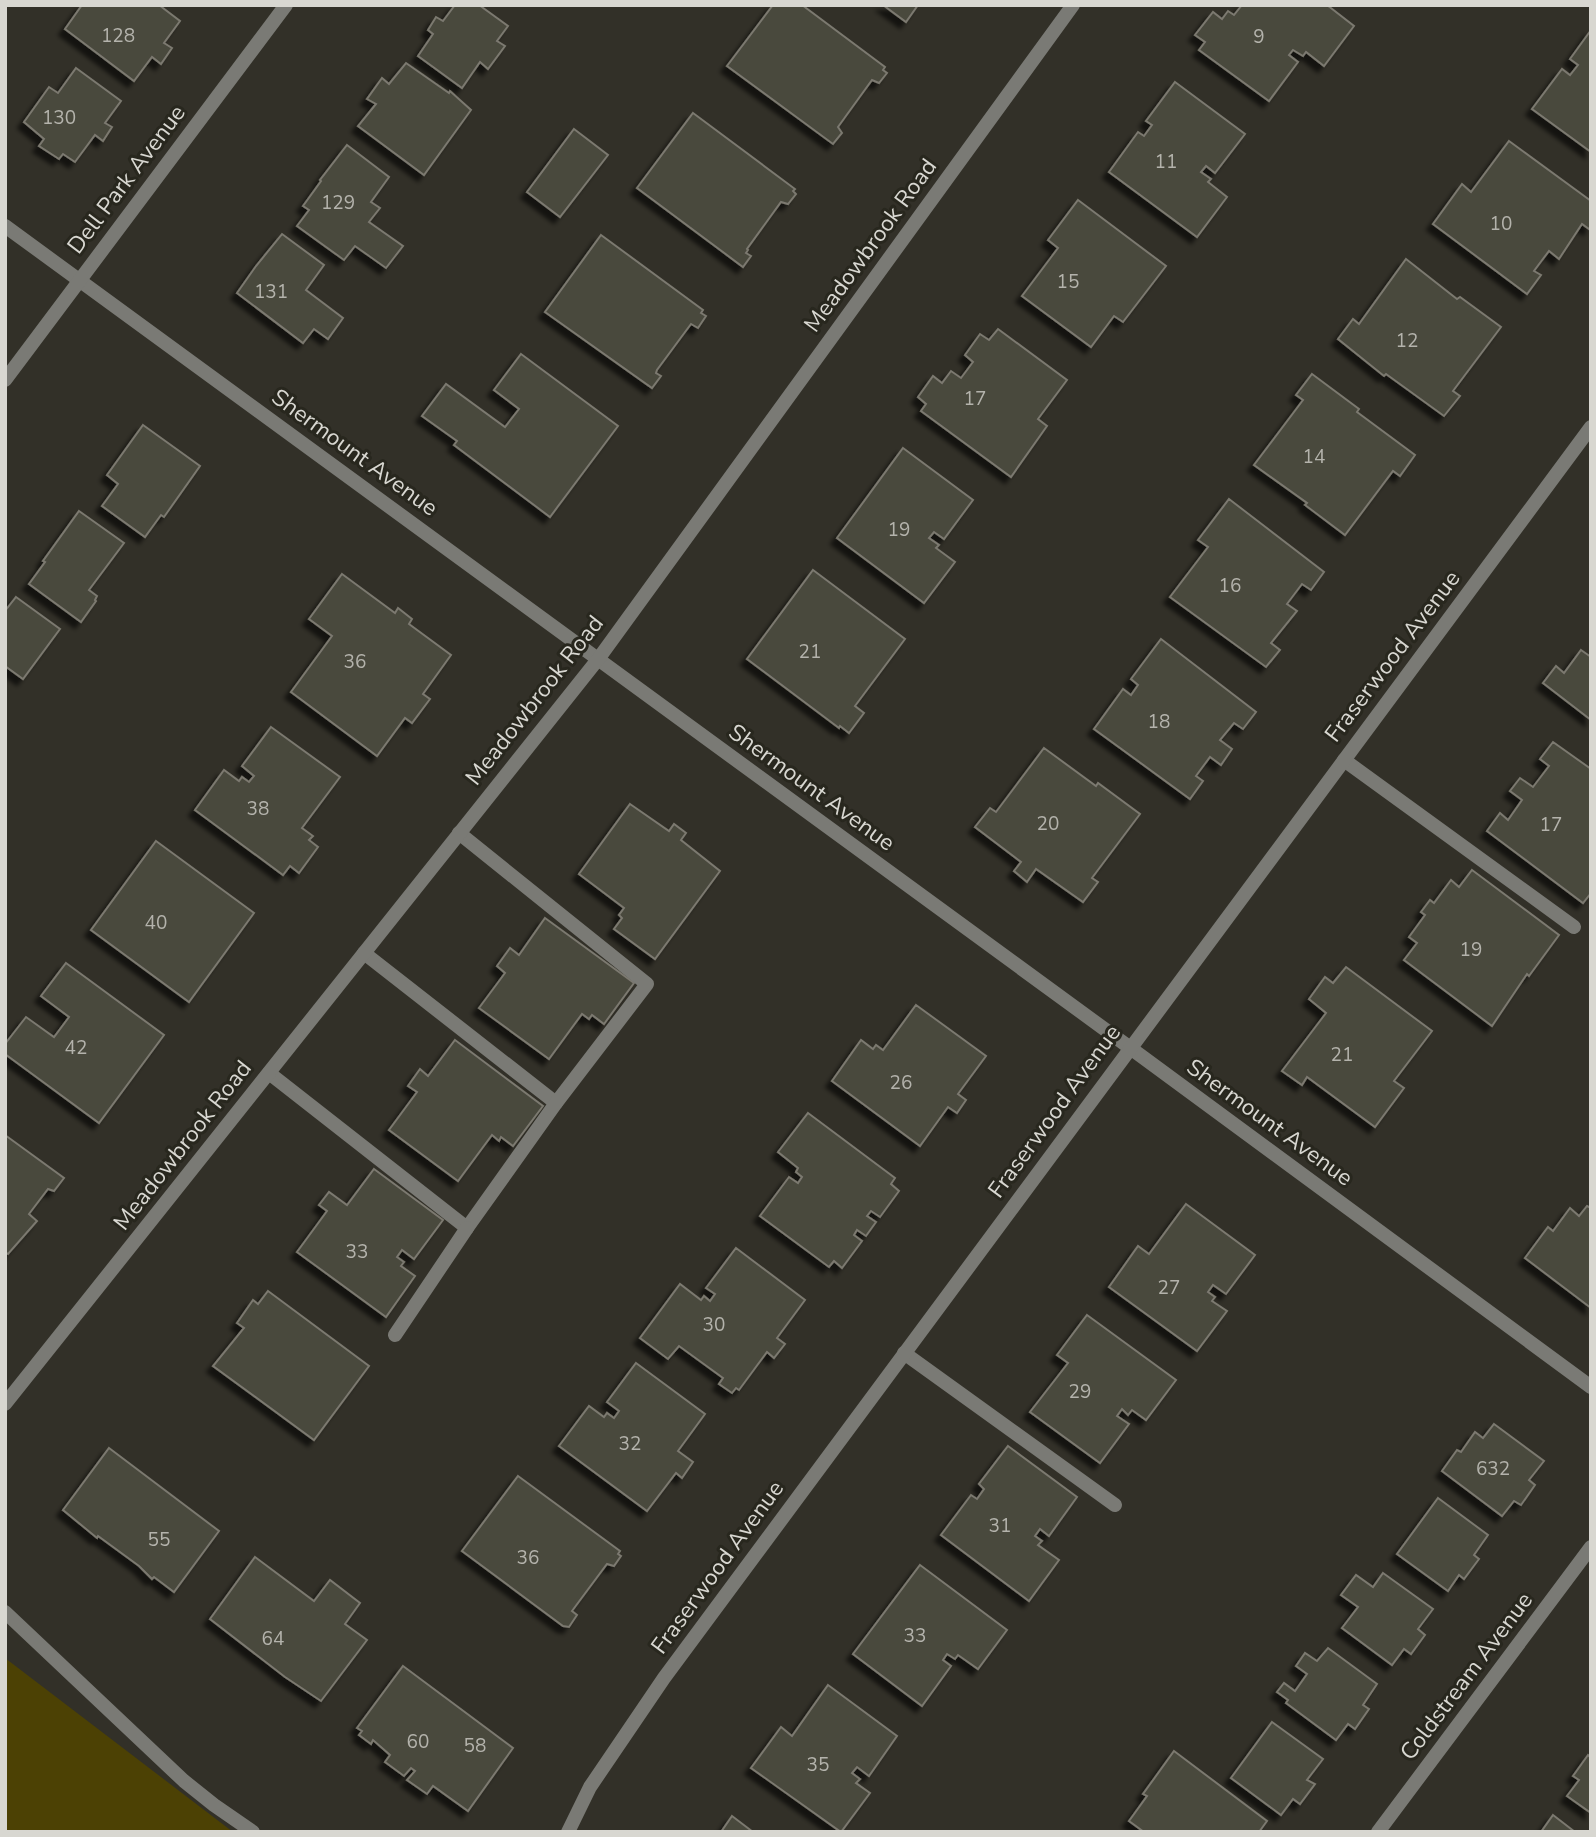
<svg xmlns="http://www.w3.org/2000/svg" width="1596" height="1837" font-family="'Nunito Sans',sans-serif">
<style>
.green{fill:#4c4104}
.building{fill:#49483e;stroke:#7b796f;stroke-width:2;filter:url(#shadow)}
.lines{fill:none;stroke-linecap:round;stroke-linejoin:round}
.service{stroke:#7a7a75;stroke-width:14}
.minor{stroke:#7a7a75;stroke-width:14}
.labels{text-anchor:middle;stroke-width:6;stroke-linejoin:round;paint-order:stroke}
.number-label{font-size:19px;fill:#b4b3ac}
.street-label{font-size:23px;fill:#d8d7d1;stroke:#28271e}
</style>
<defs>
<filter id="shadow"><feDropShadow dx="-6" dy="6" stdDeviation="2" flood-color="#0009"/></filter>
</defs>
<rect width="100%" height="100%" fill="#323028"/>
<path class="green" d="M5,1658L233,1832H5Z"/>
<g class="building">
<path d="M82,5H159L180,21L164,43L172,48L161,64L152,57L134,81L65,29Z"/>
<path d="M455,5H479L508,26L497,41L505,46L488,69L480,62L462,88L418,56L433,34L428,30L436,17L443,21Z"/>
<path d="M773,5H802L885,67L883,70L887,73L879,83L872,80L838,127L842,133L833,144L727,66Z"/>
<path d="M883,5H918L906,22Z"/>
<path d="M1242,5H1327L1354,26L1324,66L1306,52L1303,56L1293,50L1289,55L1298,62L1269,101L1199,50L1205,42L1195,35L1213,12L1222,19L1228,11L1234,15Z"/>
<path d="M1591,30V152L1532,109L1562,69L1570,75L1578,65L1570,59Z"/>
<path d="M406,63L449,93L450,91L471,110L424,175L358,126L376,104L367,99L382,78L389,84Z"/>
<path d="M76,68L121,101L105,123L112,127L103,141L95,135L75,162L63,154L59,159L39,146L44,139L24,122L49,87L58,93Z"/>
<path d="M1175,82L1245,134L1215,173L1206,166L1201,172L1211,179L1208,182L1227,197L1197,237L1109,172L1138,132L1144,136L1152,125L1146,121Z"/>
<path d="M693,113L795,189L793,191L796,194L788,204L781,202L747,249L748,250L746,253L751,256L743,267L637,188Z"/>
<path d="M574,129L608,155L560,217L527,192Z"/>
<path d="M1509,141L1591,201V226L1589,229L1582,224L1559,259L1549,251L1534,271L1541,275L1527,294L1433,224L1462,184L1471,192Z"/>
<path d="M347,145L389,177L371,202L380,208L369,222L403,246L386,268L355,246L344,260L297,226L309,210L303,206L321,181L320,180Z"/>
<path d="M1078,200L1166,266L1123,322L1114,316L1091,347L1022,296L1058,248L1048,240Z"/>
<path d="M282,234L324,265L306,290L343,318L328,339L314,329L303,343L237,293L256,266Z"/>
<path d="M601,235L703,310L701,313L706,316L698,328L691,324L657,370L656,373L661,376L652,388L545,312Z"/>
<path d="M1406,259L1457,299L1460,297L1501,327L1453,391L1460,396L1444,416L1386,374L1384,376L1338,339L1353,319L1359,324Z"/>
<path d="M998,329L1067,380L1038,419L1047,426L1011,477L921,411L926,404L918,397L933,376L942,383L951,371L961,378L973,362L965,355L980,334L989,340Z"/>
<path d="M521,354L618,426L550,517L454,445L457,441L422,416L446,384L505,427L519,409L494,390Z"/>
<path d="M1312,374L1359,409L1357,412L1415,455L1400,476L1393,471L1345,535L1305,505L1307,503L1254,465L1303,400L1296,395Z"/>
<path d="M143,425L200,466L164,517L161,515L145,537L102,506L118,484L107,475Z"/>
<path d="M903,448L973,500L944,539L934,532L929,538L939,545L936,548L955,562L924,603L837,538Z"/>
<path d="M1229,499L1324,572L1311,590L1302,584L1287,604L1297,611L1271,643L1280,650L1266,667L1170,597L1208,547L1198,540Z"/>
<path d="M79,511L124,543L89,590L97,596L95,600L96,601L81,622L29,584L45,562L43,561Z"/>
<path d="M813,570L905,639L855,706L864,713L849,733L840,726L839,728L747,659Z"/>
<path d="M342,574L395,613L398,608L412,619L409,624L451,655L423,694L430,699L412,723L405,718L377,756L291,692L332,636L309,619Z"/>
<path d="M16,597L60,629L23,679L5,666V611Z"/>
<path d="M1161,639L1256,712L1243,729L1234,723L1220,740L1232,749L1221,765L1210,757L1196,776L1203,781L1190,799L1094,729L1123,689L1131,695L1138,685L1131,679Z"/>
<path d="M1581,650L1591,657V720L1543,683L1556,666L1564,673Z"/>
<path d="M271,727L340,777L302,828L313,836L309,840L318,847L299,873L290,866L283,875L195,810L224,770L239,781L242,777L249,782L254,776L242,766Z"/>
<path d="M1553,742L1591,769V893L1583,903L1487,831L1500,813L1508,820L1522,800L1510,791L1520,778L1533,787L1549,766L1540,759Z"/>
<path d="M1044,748L1096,786L1098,783L1140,814L1092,878L1098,882L1083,902L1036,869L1027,882L1014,871L1021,862L975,827L990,808L996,812Z"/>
<path d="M630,804L669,831L674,824L686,833L681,840L720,871L655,959L614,929L622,918L619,915L624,908L579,874Z"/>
<path d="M156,841L254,913L189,1002L91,930Z"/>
<path d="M1472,870L1559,935L1529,976L1527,974L1492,1026L1404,960L1417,943L1409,937L1425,915L1421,912L1430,900L1434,903L1451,880L1459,887Z"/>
<path d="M545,918L634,983L604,1024L592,1015L589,1019L582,1014L549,1059L479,1008L505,973L497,966L510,948L519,955Z"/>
<path d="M66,963L164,1035L99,1123L5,1054V1044L26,1017L54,1037L69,1017L41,996Z"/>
<path d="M1346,967L1432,1031L1394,1081L1404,1088L1375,1127L1307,1077L1302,1085L1282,1071L1326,1013L1309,999L1325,977L1333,983Z"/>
<path d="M916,1005L986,1056L958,1094L966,1100L957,1113L948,1107L920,1146L832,1081L861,1040L873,1049L876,1045L883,1050Z"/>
<path d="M455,1040L543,1106L513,1146L501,1137L499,1141L492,1135L458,1181L389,1130L417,1092L408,1086L420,1069L428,1076Z"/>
<path d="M808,1113L895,1178L891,1184L899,1191L880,1217L871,1211L867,1216L876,1222L866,1236L857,1230L854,1235L862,1241L842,1268L834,1261L829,1267L760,1216L789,1177L798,1183L802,1177L796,1172L798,1168L778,1152Z"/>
<path d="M5,1135L64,1178L54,1191L48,1189L29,1214L37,1221L8,1254L5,1252Z"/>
<path d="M374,1169L443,1220L414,1259L402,1250L397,1257L404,1262L401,1266L415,1276L386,1317L297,1252L327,1211L319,1205L329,1192L347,1205Z"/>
<path d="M1186,1204L1255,1255L1226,1294L1213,1285L1208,1292L1215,1297L1212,1301L1227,1311L1197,1351L1109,1287L1138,1246L1149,1254Z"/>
<path d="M1587,1206L1591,1208V1308L1525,1258L1548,1227L1553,1231L1570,1208L1579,1216Z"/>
<path d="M736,1248L805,1300L777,1338L785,1344L774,1358L767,1352L739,1390L736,1388L732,1393L719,1384L723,1378L679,1346L668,1359L640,1338L680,1284L701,1300L704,1296L710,1301L715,1294L706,1288Z"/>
<path d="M268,1291L369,1366L314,1440L213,1366L244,1328L237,1323L253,1300L258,1304Z"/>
<path d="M1087,1315L1176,1380L1146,1420L1132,1410L1128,1415L1122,1409L1117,1416L1129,1424L1100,1463L1030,1412L1068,1363L1057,1355Z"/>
<path d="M636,1363L705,1414L678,1451L693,1462L682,1478L676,1473L647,1511L559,1446L589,1406L604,1417L607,1413L614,1418L619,1411L607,1402Z"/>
<path d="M1494,1424L1544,1461L1529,1480L1535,1485L1521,1505L1514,1501L1502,1516L1442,1471L1457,1450L1461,1452L1475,1432L1483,1438Z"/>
<path d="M1008,1446L1077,1497L1049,1536L1040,1529L1035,1536L1042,1541L1038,1545L1059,1560L1029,1601L941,1535L971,1495L977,1499L984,1489L979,1484Z"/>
<path d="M109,1448L219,1531L174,1592L154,1577L152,1579L139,1566L98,1536L97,1538L63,1510Z"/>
<path d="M518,1476L620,1551L618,1554L621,1556L614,1566L607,1564L572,1611L577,1615L569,1627L563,1626L462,1551Z"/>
<path d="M1438,1498L1488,1535L1474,1555L1479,1559L1464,1579L1459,1575L1448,1591L1397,1554Z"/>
<path d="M255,1557L314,1601L330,1580L360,1603L345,1624L367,1640L321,1701L285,1677L210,1619Z"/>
<path d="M920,1565L1007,1630L978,1669L958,1655L955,1659L947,1654L943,1660L951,1666L922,1706L853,1654Z"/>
<path d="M1383,1573L1433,1609L1418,1629L1425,1635L1411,1654L1404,1649L1392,1665L1342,1628L1358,1607L1341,1595L1356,1575L1373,1587Z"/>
<path d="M1328,1648L1377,1684L1363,1705L1369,1709L1355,1729L1348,1724L1336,1740L1286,1703L1288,1700L1277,1692L1284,1683L1295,1691L1307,1674L1296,1666L1305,1653L1317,1661Z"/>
<path d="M403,1666L513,1748L468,1811L433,1786L427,1794L407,1780L415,1771L411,1768L404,1776L385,1762L390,1755L373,1740L371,1744L359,1735L362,1731L357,1728Z"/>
<path d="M828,1685L897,1736L869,1776L857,1767L852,1773L860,1779L856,1783L870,1793L841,1832L751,1768L781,1727L792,1736Z"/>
<path d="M1272,1722L1323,1759L1307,1780L1315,1784L1300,1804L1293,1799L1281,1815L1231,1778Z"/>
<path d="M1174,1751L1267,1821L1259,1832H1144L1129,1821L1147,1796L1143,1794Z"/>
<path d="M1588,1755L1591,1758V1813L1567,1796L1579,1780L1573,1776Z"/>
<path d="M1553,1815L1575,1832H1541Z"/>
<path d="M732,1816L753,1832H721Z"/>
</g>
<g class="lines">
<g class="service">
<path d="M1344,760L1574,927"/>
<path d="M364,953L556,1103"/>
<path d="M269,1073L467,1228L556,1103L647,984L459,833"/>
<path d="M395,1335L467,1228"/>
<path d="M904,1353L1115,1505"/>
</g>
<g class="minor">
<path d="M5,226L1129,1047L1591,1387"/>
<path d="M5,380L286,5"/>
<path d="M5,1404L599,658L1073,5"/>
<path d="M5,1612L184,1781L214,1805L253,1832"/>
<path d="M568,1832L590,1787L664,1678L1591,427"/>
<path d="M1378,1832L1591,1547"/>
</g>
</g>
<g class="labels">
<g class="number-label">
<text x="118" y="42">128</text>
<text x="1259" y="43">9</text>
<text x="59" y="124">130</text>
<text x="1166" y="168">11</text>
<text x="338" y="209">129</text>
<text x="1501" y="230">10</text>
<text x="1068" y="288">15</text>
<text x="271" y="298">131</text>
<text x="1407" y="347">12</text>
<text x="975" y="405">17</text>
<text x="1314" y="463">14</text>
<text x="899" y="536">19</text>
<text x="1230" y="592">16</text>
<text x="810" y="658">21</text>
<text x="355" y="668">36</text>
<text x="1159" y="728">18</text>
<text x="258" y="815">38</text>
<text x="1048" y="830">20</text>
<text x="1551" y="831">17</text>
<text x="156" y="929">40</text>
<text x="1471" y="956">19</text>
<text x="76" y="1054">42</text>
<text x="1342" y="1061">21</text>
<text x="901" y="1089">26</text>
<text x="357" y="1258">33</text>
<text x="1169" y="1294">27</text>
<text x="714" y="1331">30</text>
<text x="1080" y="1398">29</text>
<text x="630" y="1450">32</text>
<text x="1493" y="1475">632</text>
<text x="1000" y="1532">31</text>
<text x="159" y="1546">55</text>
<text x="528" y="1564">36</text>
<text x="915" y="1642">33</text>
<text x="273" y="1645">64</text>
<text x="418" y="1748">60</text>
<text x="475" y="1752">58</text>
<text x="818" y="1771">35</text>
</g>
<g class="street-label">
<text transform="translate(126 179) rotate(-53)" y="8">Dell Park Avenue</text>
<text transform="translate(870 245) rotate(-54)" y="8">Meadowbrook Road</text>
<text transform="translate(355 452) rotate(36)" y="8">Shermount Avenue</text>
<text transform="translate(1392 656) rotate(-53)" y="8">Fraserwood Avenue</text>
<text transform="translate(534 700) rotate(-52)" y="8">Meadowbrook Road</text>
<text transform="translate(812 787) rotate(36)" y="8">Shermount Avenue</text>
<text transform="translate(1054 1111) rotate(-54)" y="8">Fraserwood Avenue</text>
<text transform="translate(1270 1122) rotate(36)" y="8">Shermount Avenue</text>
<text transform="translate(182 1145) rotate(-52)" y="8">Meadowbrook Road</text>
<text transform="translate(717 1567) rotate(-54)" y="8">Fraserwood Avenue</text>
<text transform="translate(1466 1676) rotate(-53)" y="8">Coldstream Avenue</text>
</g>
</g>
<rect width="1596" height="1837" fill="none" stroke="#d8d7d1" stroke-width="14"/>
</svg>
